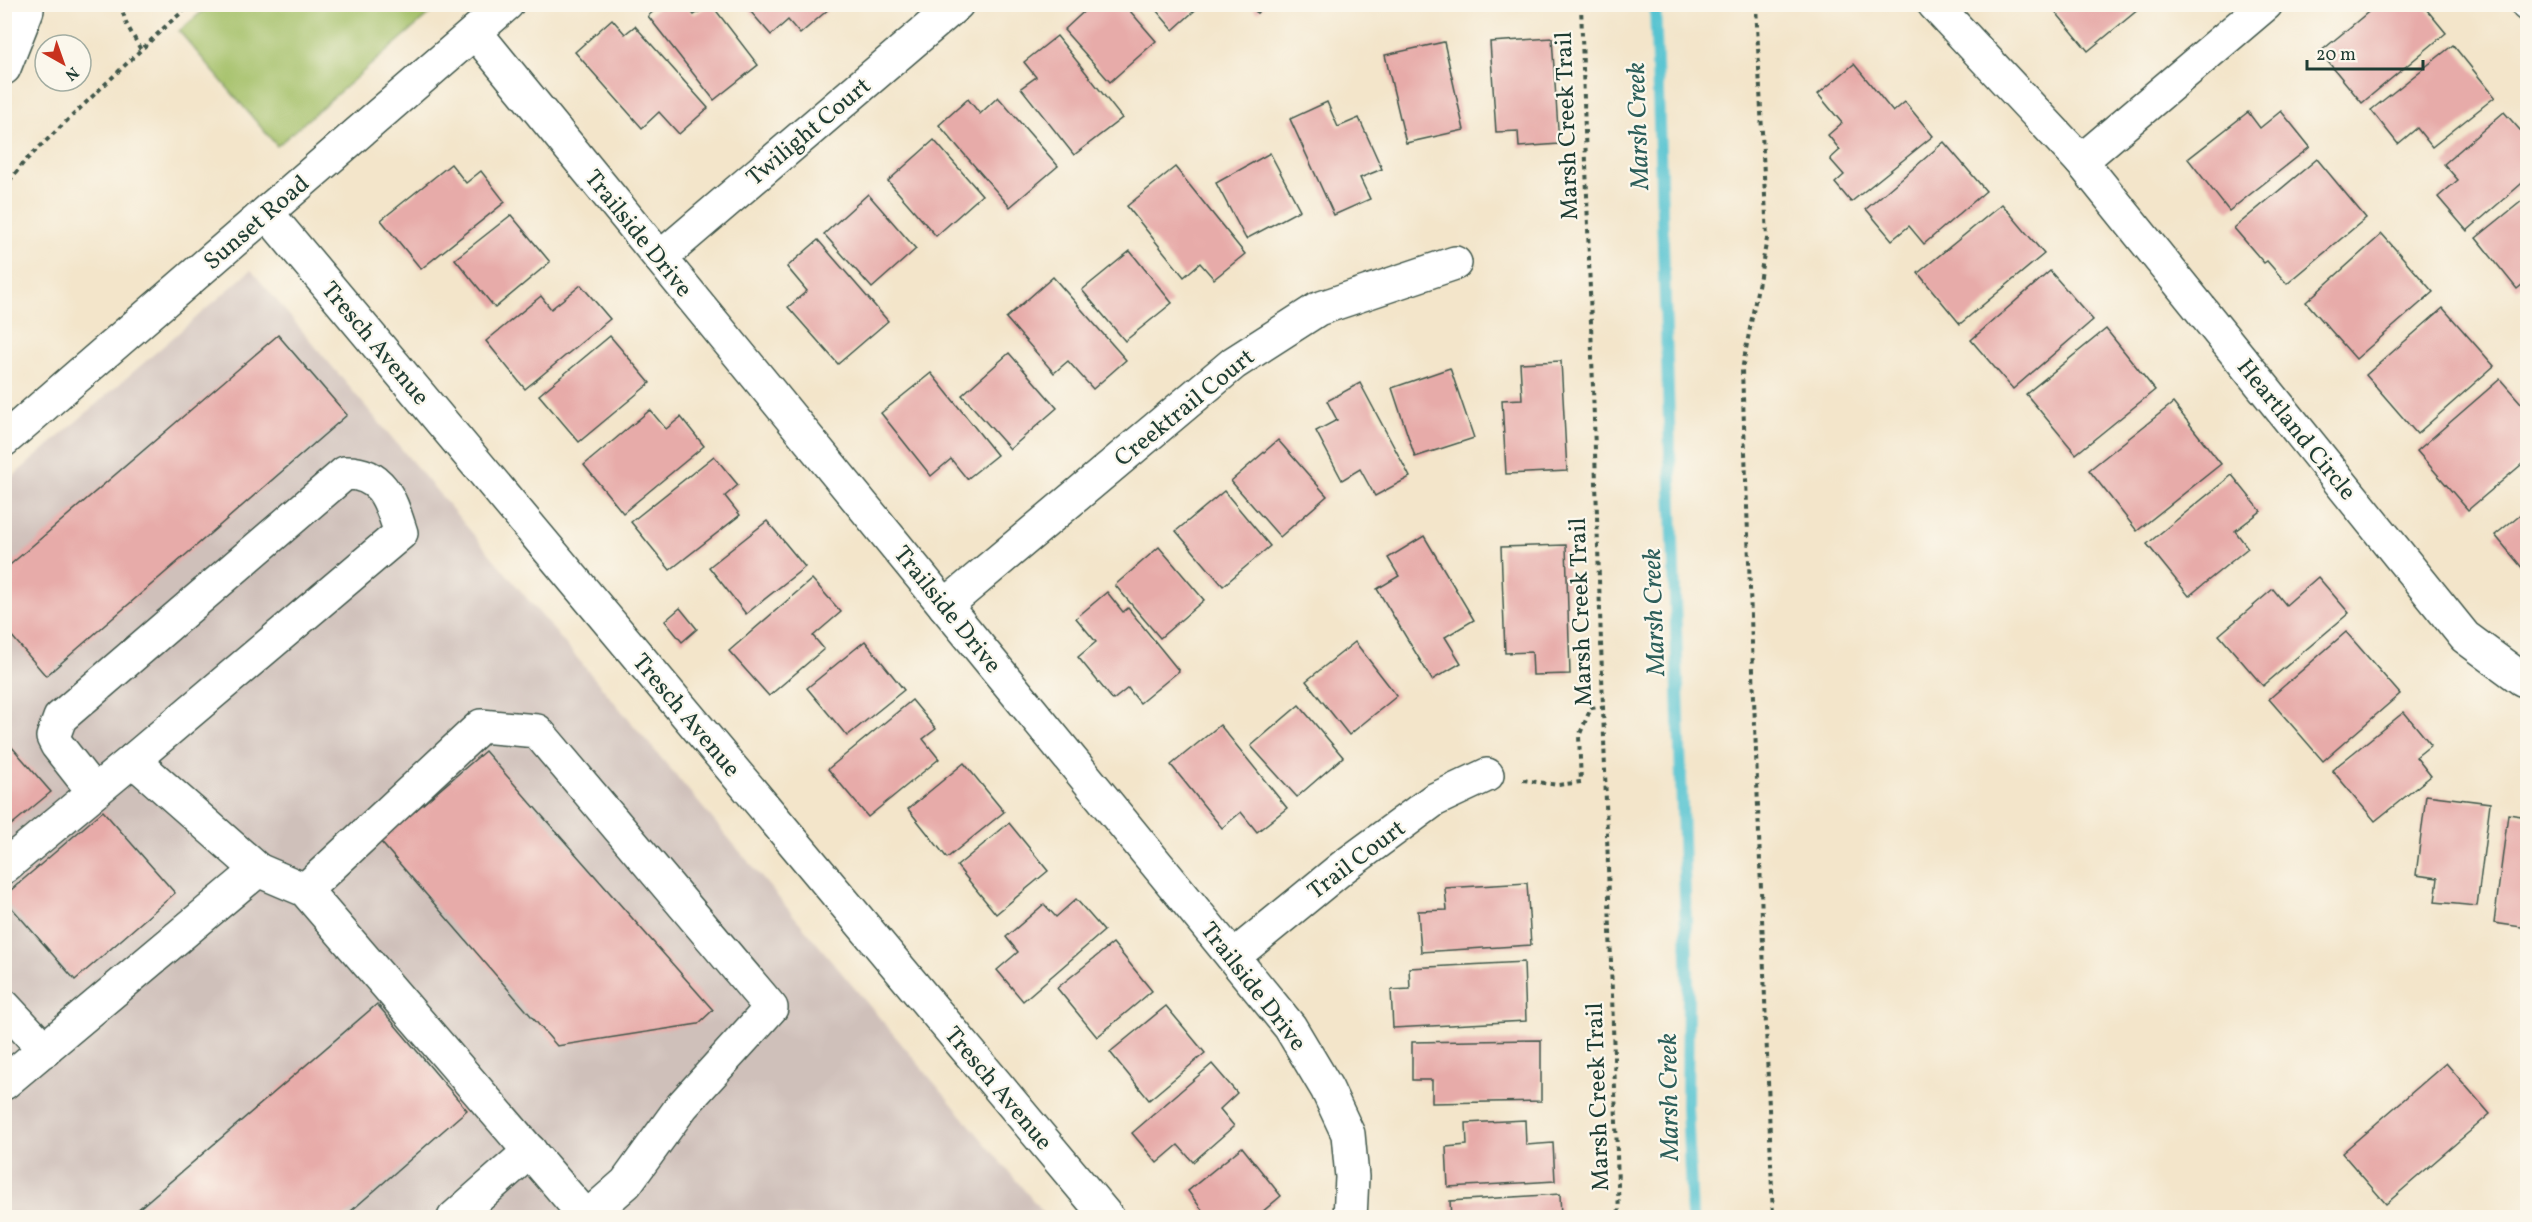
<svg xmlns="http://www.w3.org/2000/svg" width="2532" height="1222" font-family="Vollkorn,serif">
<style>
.industrial{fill:#cfc0ba}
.green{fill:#a3bf66;stroke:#617e4d;stroke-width:1.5}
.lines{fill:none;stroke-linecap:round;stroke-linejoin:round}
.stream{stroke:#58c4d1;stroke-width:12}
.building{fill:#e7aba9}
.minor-casing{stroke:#3f564a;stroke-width:36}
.path{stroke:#3f564a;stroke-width:4;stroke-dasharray:4.5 4.5;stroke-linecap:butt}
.minor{stroke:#fff;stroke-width:33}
.labels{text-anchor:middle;stroke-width:4.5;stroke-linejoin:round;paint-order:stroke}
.street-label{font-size:24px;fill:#1f3d34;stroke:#fbf7ec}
.water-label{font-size:26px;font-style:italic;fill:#2d5f5b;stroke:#fbf7ec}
</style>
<rect width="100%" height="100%" fill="#fbf7ec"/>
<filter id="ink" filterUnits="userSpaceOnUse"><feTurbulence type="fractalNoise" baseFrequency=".0167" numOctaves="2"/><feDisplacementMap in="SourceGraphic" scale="12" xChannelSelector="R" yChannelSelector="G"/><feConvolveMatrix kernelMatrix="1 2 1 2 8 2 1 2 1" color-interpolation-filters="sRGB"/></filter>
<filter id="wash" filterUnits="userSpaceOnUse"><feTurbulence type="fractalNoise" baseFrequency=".008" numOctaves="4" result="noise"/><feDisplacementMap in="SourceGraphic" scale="24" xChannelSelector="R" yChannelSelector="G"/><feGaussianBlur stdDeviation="1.35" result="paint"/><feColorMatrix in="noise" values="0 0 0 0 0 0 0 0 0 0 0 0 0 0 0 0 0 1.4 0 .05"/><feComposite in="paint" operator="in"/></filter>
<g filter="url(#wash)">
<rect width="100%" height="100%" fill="#f3e5ca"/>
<path class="industrial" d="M251,270L1047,1217H5L4,484Z"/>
<path class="green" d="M210,5V4L440,5L277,146L179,31Z"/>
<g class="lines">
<path class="stream" d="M1655,4L1688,987L1687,1106L1692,1218"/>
</g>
<g id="blocks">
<g class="building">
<path d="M662,4H685L694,15L711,4L758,65L714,100L648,16Z"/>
<path d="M744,4H827L830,8L800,34L788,20L771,35Z"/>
<path d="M1092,4H1124L1156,41L1110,82L1064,30Z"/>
<path d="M1151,4H1202L1173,30Z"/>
<path d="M1250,4H1266L1257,13Z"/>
<path d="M2049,4H2145L2088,51Z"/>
<path d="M2378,4H2422L2446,33L2362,103L2320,52Z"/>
<path d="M612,19L625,34L635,26L708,108L679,134L659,112L642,128L575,52Z"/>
<path d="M1057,36L1122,118L1074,155L1021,88L1036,77L1024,62Z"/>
<path d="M1552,38L1559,144L1519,147L1518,131L1496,132L1490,42Z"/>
<path d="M1444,42L1464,130L1406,143L1385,55Z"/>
<path d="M2453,45L2495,97L2432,147L2417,128L2398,144L2371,110Z"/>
<path d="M1854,64L1893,112L1905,102L1933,136L1851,202L1835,183L1844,175L1830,159L1840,150L1828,135L1842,123L1818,94Z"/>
<path d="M998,97L1058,166L1010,207L939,125L968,99L980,114Z"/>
<path d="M1327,102L1338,127L1359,118L1382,169L1360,178L1370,199L1334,215L1290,119Z"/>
<path d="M2281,111L2310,147L2229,211L2188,159L2248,112L2260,128Z"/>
<path d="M2504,112L2528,139V178L2467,231L2438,197L2458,180L2444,164Z"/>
<path d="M934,140L982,195L936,236L888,181Z"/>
<path d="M1944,142L1986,191L1924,244L1909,226L1892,240L1866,209Z"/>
<path d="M1270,153L1300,210L1246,239L1216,183Z"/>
<path d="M2317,159L2366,218L2287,284L2267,261L2264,263L2234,228Z"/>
<path d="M451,164L466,183L481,171L505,202L421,269L381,220Z"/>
<path d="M1175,167L1245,254L1214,279L1200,263L1184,277L1127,206Z"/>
<path d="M868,194L916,249L872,288L824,234Z"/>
<path d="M2528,196V280L2517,289L2476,238Z"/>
<path d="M2002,204L2044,254L1960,324L1918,273Z"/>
<path d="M511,215L550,262L495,308L455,259Z"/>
<path d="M2382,234L2433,292L2356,359L2306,302Z"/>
<path d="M818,240L888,321L838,364L788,307L807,291L787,267Z"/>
<path d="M1130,251L1172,303L1125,341L1082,290Z"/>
<path d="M2050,271L2093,320L2013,389L1971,340Z"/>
<path d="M1053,277L1126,360L1093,389L1068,361L1054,373L1006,318Z"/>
<path d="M581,285L610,319L525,389L486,341L541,296L551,309Z"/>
<path d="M2443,308L2494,366L2417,434L2366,375Z"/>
<path d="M2106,329L2155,390L2076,454L2026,394Z"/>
<path d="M278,335L347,415L46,676L4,627V570Z"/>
<path d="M610,336L650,383L579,442L539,395Z"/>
<path d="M1009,353L1057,408L1010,449L962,395Z"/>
<path d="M1561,361L1567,471L1506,474L1502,400L1522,399L1520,363Z"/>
<path d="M1450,368L1474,438L1415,457L1392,388Z"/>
<path d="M931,373L997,455L967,479L951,459L931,476L881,413Z"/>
<path d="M2500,379L2528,411V459L2468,510L2417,451Z"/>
<path d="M1360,383L1410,477L1375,496L1360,469L1342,480L1316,431L1337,420L1327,401Z"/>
<path d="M2173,403L2221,464L2137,531L2089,470Z"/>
<path d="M650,410L666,429L681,417L704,446L623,513L584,465Z"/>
<path d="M1278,440L1327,496L1280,537L1231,481Z"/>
<path d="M714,456L738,485L725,496L740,515L670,570L631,522Z"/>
<path d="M2232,475L2261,511L2235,531L2248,548L2189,596L2147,544Z"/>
<path d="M1224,491L1270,546L1223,586L1176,531Z"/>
<path d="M2528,508V575L2495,535Z"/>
<path d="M767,521L805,567L746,614L709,567Z"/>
<path d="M1424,536L1474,620L1445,637L1461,663L1432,680L1377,589L1399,576L1388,558Z"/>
<path d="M1566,545L1570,674L1533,675L1532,652L1505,653L1501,547Z"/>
<path d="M1159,547L1204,600L1160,638L1115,585Z"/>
<path d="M2318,577L2349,613L2263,686L2219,635L2273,589L2286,605Z"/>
<path d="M812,579L841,612L813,636L824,649L769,696L729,651Z"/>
<path d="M1107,592L1123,612L1128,608L1179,671L1140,703L1128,688L1113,700L1078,657L1096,642L1076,618Z"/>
<path d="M680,608L697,629L682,642L665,621Z"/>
<path d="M2346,632L2400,694L2323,761L2269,699Z"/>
<path d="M865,641L904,690L847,736L807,688Z"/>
<path d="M1355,642L1397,696L1349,735L1306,681Z"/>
<path d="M912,700L936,729L923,739L939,759L868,817L828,769Z"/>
<path d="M1299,705L1343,757L1297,797L1251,746Z"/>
<path d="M2404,712L2431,745L2416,757L2431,776L2375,821L2332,770Z"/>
<path d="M1220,725L1287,808L1257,832L1241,812L1222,828L1171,765Z"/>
<path d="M4,738L51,792L4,831Z"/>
<path d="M485,751L713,1010L698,1024L557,1046L380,841Z"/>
<path d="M964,763L1004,812L947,858L908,809Z"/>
<path d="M2426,795L2490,803L2477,906L2435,902L2438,878L2416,875Z"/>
<path d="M103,811L175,893L75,980L4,899V896Z"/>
<path d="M2508,814L2528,817V928L2494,923Z"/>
<path d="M1009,823L1048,871L996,914L957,866Z"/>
<path d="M1527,883L1531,945L1421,952L1418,911L1447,910L1445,888Z"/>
<path d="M1076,899L1104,931L1023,1001L997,970L1018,952L1006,937L1044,904L1056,917Z"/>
<path d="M1113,943L1152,991L1097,1037L1057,988Z"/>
<path d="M1524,962L1526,1021L1393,1028L1391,990L1410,989L1409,968Z"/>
<path d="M377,1004L467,1110L343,1218H128Z"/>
<path d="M1166,1006L1205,1053L1149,1100L1110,1052Z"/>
<path d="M1541,1040V1101L1432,1103V1080H1412V1042Z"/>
<path d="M2446,1063L2490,1114L2386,1204L2342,1153Z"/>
<path d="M1212,1064L1237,1093L1220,1109L1234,1126L1193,1162L1178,1145L1157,1163L1132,1133Z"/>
<path d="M1525,1120L1526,1145L1553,1143L1555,1181L1448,1187L1446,1147L1467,1145L1466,1123Z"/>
<path d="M1242,1147L1281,1196L1255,1218H1208L1188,1191Z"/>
<path d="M1560,1194L1561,1218H1451L1450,1201Z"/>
</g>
</g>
</g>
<g filter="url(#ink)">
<use href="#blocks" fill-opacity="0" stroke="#3f564a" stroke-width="1.5"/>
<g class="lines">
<g class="minor-casing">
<g id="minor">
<path d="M1934,4L2081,161L2465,637L2522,679L2528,677"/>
<path d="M2527,4L2528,5"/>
<path d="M475,32L1290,1027L1327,1089L1348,1134L1352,1177L1350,1218"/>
<path d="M4,68L27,10"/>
<path d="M2081,161L2266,4"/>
<path d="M267,213L1108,1218"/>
<path d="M660,258L957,4"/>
<path d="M4,440L507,4"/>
<path d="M945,606L1234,363L1318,309L1455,263"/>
<path d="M4,867C47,831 90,796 133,760L401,533C391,503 384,472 345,473L60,718L53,737L57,745L94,792"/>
<path d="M258,870L305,890L587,1218"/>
<path d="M305,890L481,726L537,731L771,1008L682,1106L626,1183L586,1218"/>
<path d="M1233,957L1343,867L1434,800L1487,775"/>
<path d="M4,1006L45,1050"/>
<path d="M4,1083L258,870L133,760"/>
<path d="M454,1218L530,1151"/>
</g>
</g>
<g class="path">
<path d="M120,4L127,25L141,50"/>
<path d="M1581,4L1619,1218"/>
<path d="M1756,4L1767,239L1742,370L1773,1218"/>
<path d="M4,188L24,162L169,23L192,4"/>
<path d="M1523,780L1558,785L1581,782L1579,736L1591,708L1601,707"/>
</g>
<use href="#minor" class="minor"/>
</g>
</g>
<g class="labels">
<g class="street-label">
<text transform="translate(1566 126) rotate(-92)" y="8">Marsh Creek Trail</text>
<text transform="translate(808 131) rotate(-40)" y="8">Twilight Court</text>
<text transform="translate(256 222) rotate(-41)" y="8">Sunset Road</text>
<text transform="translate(639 233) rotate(51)" y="8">Trailside Drive</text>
<text transform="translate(376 343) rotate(50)" y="8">Tresch Avenue</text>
<text transform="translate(1184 407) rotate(-39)" y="8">Creektrail Court</text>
<text transform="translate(2297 429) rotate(51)" y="8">Heartland Circle</text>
<text transform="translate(948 609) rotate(51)" y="8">Trailside Drive</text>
<text transform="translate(1580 612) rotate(-92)" y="8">Marsh Creek Trail</text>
<text transform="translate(687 715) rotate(50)" y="8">Tresch Avenue</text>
<text transform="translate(1356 859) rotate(-37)" y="8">Trail Court</text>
<text transform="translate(1254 986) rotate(52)" y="8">Trailside Drive</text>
<text transform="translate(999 1088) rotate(50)" y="8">Tresch Avenue</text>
<text transform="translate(1597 1097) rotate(-92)" y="8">Marsh Creek Trail</text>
</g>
<g class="water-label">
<text transform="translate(1637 126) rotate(-92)" y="9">Marsh Creek</text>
<text transform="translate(1653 612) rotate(-92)" y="9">Marsh Creek</text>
<text transform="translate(1668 1097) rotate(-91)" y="9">Marsh Creek</text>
</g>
</g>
<rect width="2532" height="1222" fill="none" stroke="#fbf7ec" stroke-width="24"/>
<g transform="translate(63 63) rotate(140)"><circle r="28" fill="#fbf7ec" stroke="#a3ada2" stroke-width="1.5"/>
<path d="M0-4.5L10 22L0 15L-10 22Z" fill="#c8321e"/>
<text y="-9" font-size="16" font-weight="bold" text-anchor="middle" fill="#1f3d34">N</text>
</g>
<path d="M2307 60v9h116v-9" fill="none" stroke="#1f3d34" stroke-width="3"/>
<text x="2316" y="60" font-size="18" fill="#1f3d34" stroke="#fbf7ec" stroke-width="4.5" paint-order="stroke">20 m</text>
</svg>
